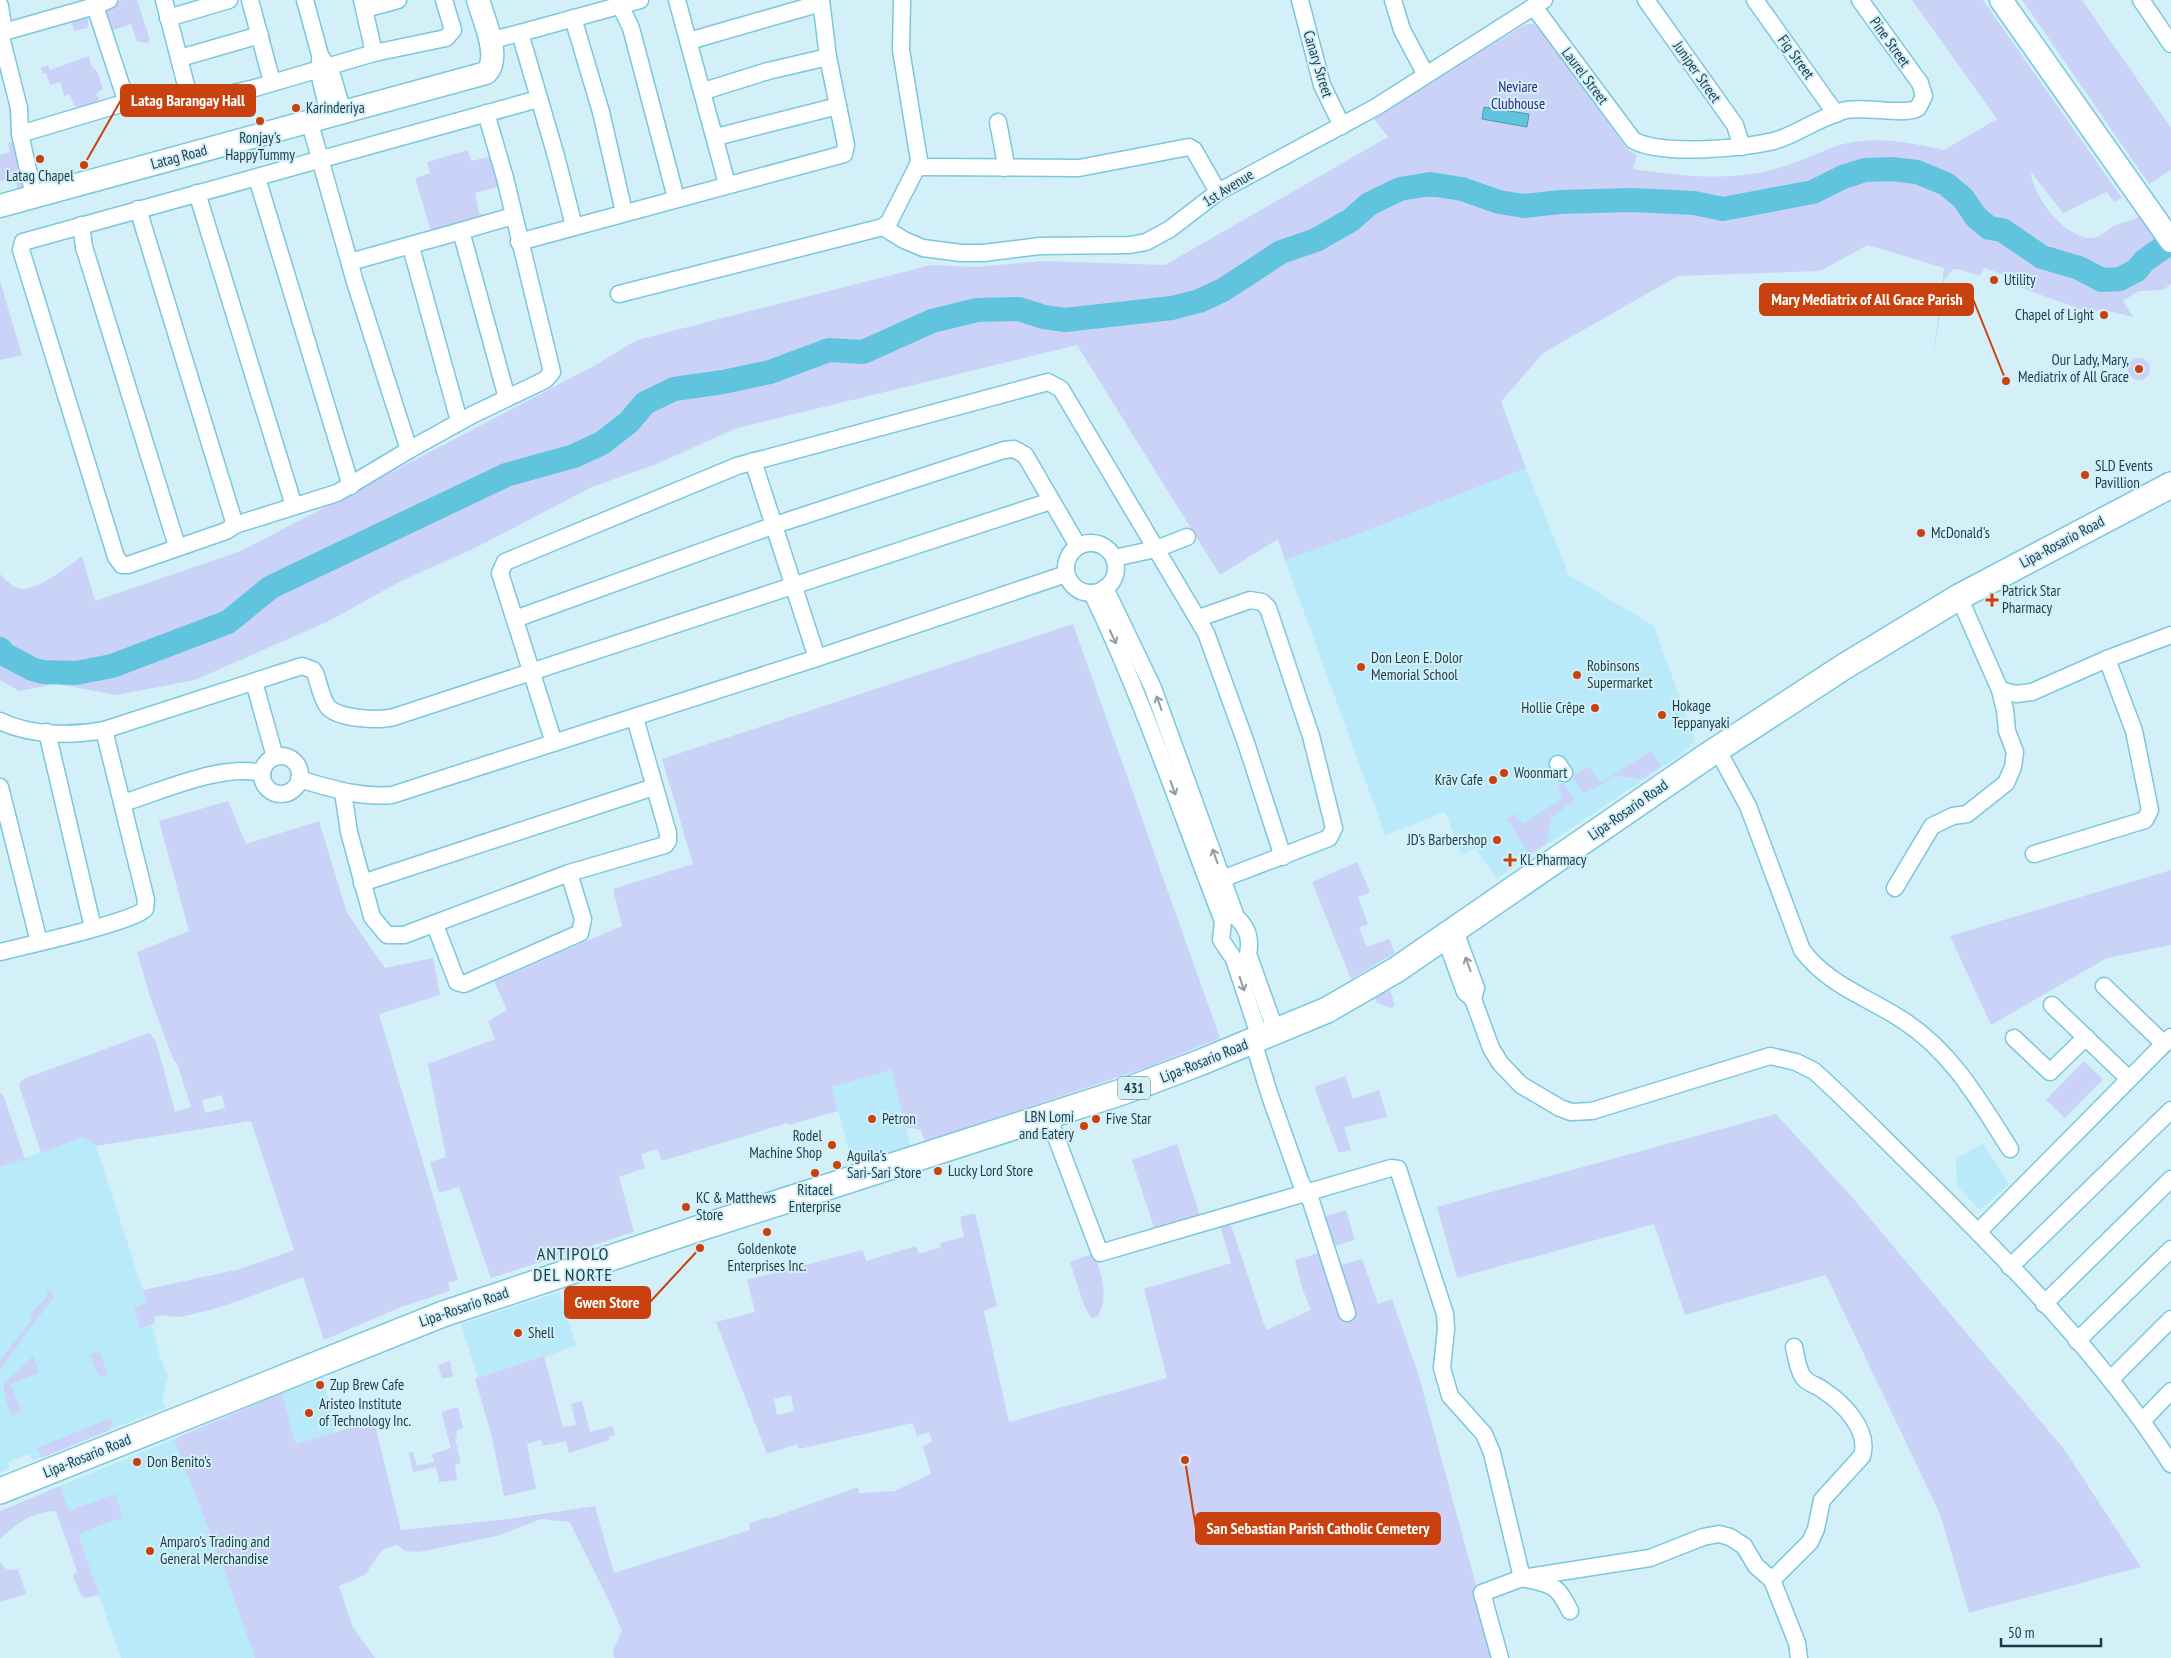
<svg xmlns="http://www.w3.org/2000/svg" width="2171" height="1658" font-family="'PT Sans Narrow',sans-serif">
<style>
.built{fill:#b8eaf9}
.green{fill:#cbd2f7;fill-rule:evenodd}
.water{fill:#60c4de;stroke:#4c9bb0}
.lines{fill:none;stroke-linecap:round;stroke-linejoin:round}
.river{stroke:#60c4de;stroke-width:24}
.street-casing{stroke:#7bc7dc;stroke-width:19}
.secondary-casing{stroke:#7bc7dc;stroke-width:25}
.primary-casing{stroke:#7bc7dc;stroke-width:28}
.street{stroke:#fff;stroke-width:16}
.secondary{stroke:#fff;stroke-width:22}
.primary{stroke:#fff;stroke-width:25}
.oneway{stroke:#8e9ea2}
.poi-dot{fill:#c9410f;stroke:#d3f0f9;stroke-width:2}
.labels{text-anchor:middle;stroke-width:4;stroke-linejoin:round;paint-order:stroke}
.shield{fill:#d3f0f9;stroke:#53727b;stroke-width:1}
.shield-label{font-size:14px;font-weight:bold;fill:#1c3c45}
.street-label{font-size:15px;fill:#1c3c45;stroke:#d3f0f9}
.park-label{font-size:15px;fill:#2e2d7c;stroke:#d3f0f9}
.poi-label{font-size:15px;fill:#1c3c45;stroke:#d3f0f9;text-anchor:start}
.quarter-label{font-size:18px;letter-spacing:1px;fill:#1c3c45;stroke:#d3f0f9}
.leader{fill:none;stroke:#c9410f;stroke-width:2}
.callout-dot{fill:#c9410f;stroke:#d3f0f9;stroke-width:2}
.callout{fill:#c9410f;stroke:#c9410f;stroke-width:2}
.callout-label{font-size:16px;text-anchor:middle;font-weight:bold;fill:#fff}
</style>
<rect width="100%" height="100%" fill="#d3f0f9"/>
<g class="built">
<path d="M1526,468L1569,575L1654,626L1695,740L1686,751L1497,878L1475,848L1462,855L1445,812L1385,835L1285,560L1356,535Z"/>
<path d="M891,1070L911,1147L853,1166L832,1087Z"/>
<path d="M83,1137L96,1146L147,1303L134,1308L140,1329L152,1325L159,1354L168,1377L162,1400L165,1408L33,1460L30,1454L8,1462L9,1469L0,1472V1167Z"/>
<path d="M1983,1143L2009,1184L1980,1210L1957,1186L1956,1159Z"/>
<path d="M559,1292L576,1345L521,1366L478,1378L461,1324Z"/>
<path d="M323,1378L336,1433L296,1444L282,1393Z"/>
<path d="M174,1439L223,1568L255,1658H121L60,1486Z"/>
</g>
<g class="green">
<path d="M124,0H137L150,40L147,43L137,41L131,24L110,31L102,9L111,3Z"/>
<path d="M1912,0H1983L2122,198L2114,202L2107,192L2063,213L2031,172C2032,196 2069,245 2097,237C2104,235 2109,227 2116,225C2126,221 2132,221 2142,215L2171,256V284L2163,290L2139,291L2123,301L2133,317L2100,309L2091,313L2008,283L2010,277L1984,268L1980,276L1958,269L1952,270L1945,279L1933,359L1944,268L1868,245L1820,271L1678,276L1543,353L1501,402L1526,468L1356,535L1285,560L1278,539L1220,575L1077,345L737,428L654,465L592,487L475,548L401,581L329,621L195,680L116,695L57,684L19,691L0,680V574C6,580 14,589 23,589C39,589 69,566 82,556L95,601L241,551L592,367L637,340L931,265L976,267L1044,261L1165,265L1388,137L1374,119L1471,57L1527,24H1533L1540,29L1627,149L1637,155L1633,169C1676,175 1720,181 1763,172C1787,167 1808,157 1831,148C1868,134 1907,142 1944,150L1997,119Z"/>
<path d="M2022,0H2082L2171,128V170L2149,184Z"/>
<path d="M88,13V28L74,31L69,16Z"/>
<path d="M89,56L92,67L97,71L103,89L96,94L99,99L79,114L77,106H74L70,94L64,96L60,82L50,85L46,73L43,74L41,68L48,65L50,70Z"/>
<path d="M16,141L30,189L19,193L14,177L0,181V155L10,152L8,143Z"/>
<path d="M468,150L471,161L493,156L501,186L475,193L479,213L487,216L433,231L430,228L415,178L430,173L427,162Z"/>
<path d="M0,281L22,355L0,360Z"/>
<circle cx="2139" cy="369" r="11"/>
<path d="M1073,624L1220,1038L1151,1066L925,1142L921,1130L906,1127L891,1070L832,1087L838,1111L789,1125L788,1123L662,1161L657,1149L641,1154L645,1168L619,1177L634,1232L491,1278L459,1187L439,1193L430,1162L446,1157L428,1064L495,1039L488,1021L507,1010L494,981L622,926L613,889L693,864L662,759Z"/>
<path d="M1651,751L1662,766L1641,779L1615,776L1584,794L1573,778L1574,775L1588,766L1600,783Z"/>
<path d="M1563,783L1575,800L1552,817L1546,844L1529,855L1507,819L1515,814L1523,824L1562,799L1557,788Z"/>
<path d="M228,801L246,844L319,821L347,913L385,968L433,958L440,995L379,1014L458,1280L448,1283L450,1291L404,1306L324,1340L303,1277C264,1291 225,1308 184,1316C174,1319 166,1313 154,1317L155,1323L140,1329L134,1308L147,1303L143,1290L240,1269L294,1250L251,1121L96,1146L83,1137L41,1153L19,1085L23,1079L149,1033L156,1041L175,1112L191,1107L177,1063L174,1061L151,1000L137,952L189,931L159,821ZM222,1095L225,1108L205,1113L202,1100Z"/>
<path d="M1357,862L1370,892L1358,897L1368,924L1359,928L1367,947L1389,939L1395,953L1351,979L1312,882Z"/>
<path d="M2171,870V945L2107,958L1991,1025L1950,936Z"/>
<path d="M1390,989L1395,1006L1391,1008L1377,1003L1375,998Z"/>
<path d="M2084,1061L2103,1079L2065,1118L2046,1100Z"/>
<path d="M1345,1076L1353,1099L1379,1090L1387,1117L1344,1127L1351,1150L1339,1153L1314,1087Z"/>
<path d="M0,1092L4,1097L25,1159L0,1167Z"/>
<path d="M1776,1114L1851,1196L2064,1449L2141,1567L1969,1613L1940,1514L1826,1275L1685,1315L1654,1224L1457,1278L1437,1207Z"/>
<path d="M1177,1144L1200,1215L1155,1231L1132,1160Z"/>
<path d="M1346,1210L1355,1240L1329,1248L1319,1218Z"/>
<path d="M975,1213L997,1306L984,1311L1009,1422L1167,1378L1144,1289L1231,1263L1219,1222L1229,1219L1266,1330L1311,1310L1302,1288L1295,1260L1322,1252L1335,1267L1362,1259L1378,1304L1392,1299L1418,1373L1496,1658H614L613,1650L622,1631C607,1593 587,1559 570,1522L541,1519L497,1536L419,1552L405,1551L397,1545L382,1550L365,1575L339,1586L353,1628L375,1658H255L223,1568L174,1439L282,1393L296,1444L374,1421L401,1530L508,1519L595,1506L614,1573L750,1530L749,1524L767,1517L768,1519L858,1487L859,1493L894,1491L931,1474L923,1446L932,1442L929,1432L917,1436L913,1423L799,1449L797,1444L767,1454L716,1322L755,1312L747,1280L863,1250L866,1261L916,1246L919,1254L941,1247L940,1243L964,1237L960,1217ZM791,1395L794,1411L777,1415L774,1399Z"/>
<path d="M1094,1253C1101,1273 1110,1298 1097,1317L1091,1318L1084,1305L1070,1262Z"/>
<path d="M50,1290L53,1298L0,1369V1360L32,1320L30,1314L48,1296L46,1292Z"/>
<path d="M99,1351L108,1374L99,1377L90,1354Z"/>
<path d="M33,1356L39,1373L11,1384L21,1411L11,1416L4,1393V1384Z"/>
<path d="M544,1356L563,1427L576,1425L571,1404L582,1401L590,1432L613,1426L615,1435L609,1437V1440L569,1453L566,1441L543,1446L541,1440L527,1444L536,1489L504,1496L491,1433L475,1379Z"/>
<path d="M450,1361L453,1376L442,1379L438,1365Z"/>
<path d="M458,1407L463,1428L456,1431L457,1438L455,1439L461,1463L455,1465L457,1480L439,1482L436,1467L413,1472L409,1453L413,1452L417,1466L434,1462L432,1454L451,1448L441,1412Z"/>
<path d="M111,1418L113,1424L109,1426L110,1430L41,1458L37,1448Z"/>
<path d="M60,1486L69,1511L115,1494L123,1517L78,1534L99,1595L86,1598L81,1595L73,1576L77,1571L56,1511C32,1512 17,1523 0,1539V1511Z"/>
<path d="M0,1562C4,1570 10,1571 18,1569L26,1594L0,1602Z"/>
</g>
<path class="water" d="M1484,107L1529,114L1527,127L1482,119Z"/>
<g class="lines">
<path class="river" d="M0,649L4,654L32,669L43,672L76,673L112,666L228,622L271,587L506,475L574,456L602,443L629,422L645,403L674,389L723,382L770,372L829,350L863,352L932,321L977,310L1019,309L1044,317L1065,320L1172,308L1199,301L1223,290L1281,252L1316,240L1351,220L1369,204L1400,189L1430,184L1462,189L1499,202L1524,206L1560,202L1632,200L1694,203L1723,209L1813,192L1843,177L1865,170L1891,169L1917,172L1946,184L1963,198L1976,217L1989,228L2002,230L2042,257L2079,268L2102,280L2120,279L2137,270L2144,261L2171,242"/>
<g class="street-casing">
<g id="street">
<path d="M164,0L188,93L193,99L200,101L255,88L374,53L446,38L453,30L444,0"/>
<path d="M250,0L272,82"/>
<path d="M305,0L320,55L332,75L343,112"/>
<path d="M362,0L374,53"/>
<path d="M677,0L727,184"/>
<path d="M1300,0L1322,85L1342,126"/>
<path d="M1393,0L1402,30L1426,75"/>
<path d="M1646,0L1735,125L1742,147"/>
<path d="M1755,0L1836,114"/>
<path d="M2141,0L2171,44"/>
<path d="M620,5L631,28L676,198"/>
<path d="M0,6L4,32"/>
<path d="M1534,7L1633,140C1660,156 1750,149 1780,139C1802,131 1823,116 1846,110C1867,106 1905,116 1918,108L1924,96L1920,83L1860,0"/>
<path d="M365,9L398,0"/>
<path d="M168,18L229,0"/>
<path d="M573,18L601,112L624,212"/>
<path d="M0,33L19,108L20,134L34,196"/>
<path d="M0,33L95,6L109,0"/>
<path d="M500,38L520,33"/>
<path d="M689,41L821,3"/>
<path d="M180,58L260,35"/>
<path d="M320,60V77L329,115"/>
<path d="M704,91L768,71L828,57"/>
<path d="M309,120L355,282L409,450L337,493L235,525L226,531L128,565H122L116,557L21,250L23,242L538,99"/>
<path d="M998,122L1005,159L1004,168"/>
<path d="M20,134L124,103L126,100L95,6"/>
<path d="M716,137L838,106"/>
<path d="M917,167L1079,168L1189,147L1194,150L1218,192"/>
<path d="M257,178L351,486"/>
<path d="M197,193L294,506"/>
<path d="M138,209L235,525"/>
<path d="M81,225L84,247L177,546"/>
<path d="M574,226L556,156L520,33L640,0"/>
<path d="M883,227L904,240L923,248L961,253H983L1040,246L1130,245L1146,242L1170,229L1218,192L1376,107L1544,0"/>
<path d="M519,242L844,154L846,145L828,57L821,0"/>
<path d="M411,247L459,421"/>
<path d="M350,262L461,231"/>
<path d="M619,294L883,227L889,222L917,167L919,160L901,50L902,0"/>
<path d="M507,398L461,231L513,216"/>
<path d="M409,450L472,415L545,380L552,372L505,178L486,113"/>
<path d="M753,461L817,658"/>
<circle cx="1091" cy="568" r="25"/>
<path d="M1114,558L1156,549L1187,537"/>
<path d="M1105,588L1153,688L1236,917C1248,928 1251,939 1248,954L1276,1032"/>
<path d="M1092,593C1143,699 1180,811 1223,921L1221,940L1234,959L1260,1038"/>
<path d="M1959,597L2000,690"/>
<path d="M1199,618L1250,600L1262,602L1268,608L1311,736L1334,828L1329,838L1214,882"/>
<path d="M515,619L775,525L1004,450L1014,449L1025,455L1078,546"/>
<path d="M254,682L275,757"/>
<path d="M0,721C30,736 72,736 104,730L302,666L313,670L315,673C319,683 321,698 328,707C339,719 379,721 394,717L1051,501"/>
<path d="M47,732L93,928"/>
<path d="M554,743L500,573L505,562L737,466L1048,382L1061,389L1206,633L1246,743L1283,857"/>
<path d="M1717,749L1748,806L1802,950C1829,986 1868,997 1904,1021C1952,1052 1980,1102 2010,1149"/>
<circle cx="281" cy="775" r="19"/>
<path d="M1558,764L1564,773"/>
<path d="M299,779C330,788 359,798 392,795L817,658L1066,574"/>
<path d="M0,787L39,942"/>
<path d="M343,792L349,832L372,917L387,935H404L569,873L665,845L668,841V833L635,718"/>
<path d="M123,803C162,791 223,763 262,773"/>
<path d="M2034,854L2145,820L2150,810L2134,731L2107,659"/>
<path d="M362,883L654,787"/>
<path d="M1895,888L1932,826L1953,816L1967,814L2006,783L2013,767L2015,752L2007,731L2005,710L2000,690L2016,694L2032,692L2107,659L2171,635"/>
<path d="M435,925L457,982L464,984L580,933L583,919L569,873"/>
<path d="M1455,931L1476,988L1473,999L1491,1048L1500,1063L1521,1085L1560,1108L1571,1112L1592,1111L1770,1056L1796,1062L1814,1071C1851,1104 1885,1140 1921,1175C2010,1263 2103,1358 2171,1464"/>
<path d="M1445,937L1465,992L1473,999"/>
<path d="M0,952C24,946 133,922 145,909L146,900L104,730"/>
<path d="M2104,986L2164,1044"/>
<path d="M2052,1005L2129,1079"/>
<path d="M2014,1038L2050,1072L2086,1037"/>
<path d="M1253,1041L1270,1096L1301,1183L1311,1201L1347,1313"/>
<path d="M1048,1116L1100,1253L1391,1168L1398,1169L1445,1314L1446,1329L1442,1368L1450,1396L1484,1434L1492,1453L1522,1578"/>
<path d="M1978,1232L2171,1037"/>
<path d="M2010,1267L2171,1110"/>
<path d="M2044,1304L2171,1179"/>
<path d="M2077,1341L2171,1249"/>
<path d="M2111,1379L2171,1319"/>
<path d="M2143,1420L2171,1391"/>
<path d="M1526,1579C1554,1585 1558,1586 1570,1611"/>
<path d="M1772,1580L1810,1542L1816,1529L1822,1500L1862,1456C1870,1430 1843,1403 1823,1390C1817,1385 1808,1384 1803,1377C1798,1370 1796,1356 1794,1347"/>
<path d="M1500,1658L1482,1593L1522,1578L1650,1558L1703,1537L1719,1534L1730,1537L1744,1546L1756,1566L1772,1580L1797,1643L1799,1658"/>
</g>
</g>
<g class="secondary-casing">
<g id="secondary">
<path d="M2001,0L2171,241"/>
<path d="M0,206L486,73C502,58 483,18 478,0"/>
</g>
</g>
<g class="primary-casing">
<path id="primary" d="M0,1491L443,1314L700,1228L1125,1091L1199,1063L1327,1010L1396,970L1704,758L1845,666L1959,597L2171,485"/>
</g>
<use href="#street" class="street"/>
<use href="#secondary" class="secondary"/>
<use href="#primary" class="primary"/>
</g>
<defs><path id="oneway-shaft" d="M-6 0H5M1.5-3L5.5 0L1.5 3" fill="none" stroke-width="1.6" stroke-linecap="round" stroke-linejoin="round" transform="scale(1.25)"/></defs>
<g class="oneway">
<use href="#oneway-shaft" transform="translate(1113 637) rotate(65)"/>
<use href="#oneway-shaft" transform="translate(1159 703) rotate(-110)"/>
<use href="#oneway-shaft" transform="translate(1173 788) rotate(70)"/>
<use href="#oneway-shaft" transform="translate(1215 856) rotate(-110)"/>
<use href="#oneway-shaft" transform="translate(1468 964) rotate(-110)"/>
<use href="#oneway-shaft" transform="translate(1242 984) rotate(72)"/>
</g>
<g class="poi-dot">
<circle cx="296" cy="108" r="5"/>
<circle cx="260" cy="121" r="5"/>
<circle cx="40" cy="159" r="5"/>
<circle cx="1994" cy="280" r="5"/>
<circle cx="2104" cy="315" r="5"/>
<circle cx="2139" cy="369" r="5"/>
<circle cx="2085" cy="475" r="5"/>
<circle cx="1921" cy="533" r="5"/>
<path d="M1989.5 592.5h5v5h5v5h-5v5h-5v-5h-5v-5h5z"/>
<circle cx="1361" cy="667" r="5"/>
<circle cx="1577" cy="675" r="5"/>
<circle cx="1595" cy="708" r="5"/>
<circle cx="1662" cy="715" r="5"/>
<circle cx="1504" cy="773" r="5"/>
<circle cx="1493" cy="780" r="5"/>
<circle cx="1497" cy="840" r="5"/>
<path d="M1507.5 852.5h5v5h5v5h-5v5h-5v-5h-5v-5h5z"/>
<circle cx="872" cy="1119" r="5"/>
<circle cx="1096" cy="1119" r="5"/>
<circle cx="1084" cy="1126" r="5"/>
<circle cx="832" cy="1145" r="5"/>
<circle cx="837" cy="1165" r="5"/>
<circle cx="938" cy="1171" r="5"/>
<circle cx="815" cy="1173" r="5"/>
<circle cx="686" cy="1207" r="5"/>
<circle cx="767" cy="1232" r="5"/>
<circle cx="518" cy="1333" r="5"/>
<circle cx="320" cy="1385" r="5"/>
<circle cx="309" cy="1413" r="5"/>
<circle cx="137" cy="1462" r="5"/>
<circle cx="150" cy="1551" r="5"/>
</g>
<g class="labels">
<rect class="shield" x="1118" y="1076.5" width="32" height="23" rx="4"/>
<g class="shield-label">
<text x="1134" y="1093">431</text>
</g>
<g class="street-label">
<text transform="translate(1890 42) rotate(54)" y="5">Pine Street</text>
<text transform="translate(1796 57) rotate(54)" y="5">Fig Street</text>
<text transform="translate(1318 64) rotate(73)" y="5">Canary Street</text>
<text transform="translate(1697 72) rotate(55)" y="5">Juniper Street</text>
<text transform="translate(1585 76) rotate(53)" y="5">Laurel Street</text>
<text transform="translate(179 157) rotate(-15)" y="5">Latag Road</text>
<text transform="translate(1228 188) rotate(-32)" y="5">1st Avenue</text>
<text transform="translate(2062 542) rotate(-28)" y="5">Lipa-Rosario Road</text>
<text transform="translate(1628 810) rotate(-35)" y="5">Lipa-Rosario Road</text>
<text transform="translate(1204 1061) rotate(-22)" y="5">Lipa-Rosario Road</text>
<text transform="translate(464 1307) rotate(-19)" y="5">Lipa-Rosario Road</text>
<text transform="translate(87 1456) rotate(-22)" y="5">Lipa-Rosario Road</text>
</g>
<g class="park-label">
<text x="1518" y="92">Neviare<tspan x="1518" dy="17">Clubhouse</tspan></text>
</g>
<g class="poi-label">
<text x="306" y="113">Karinderiya</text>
<text x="260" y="143" text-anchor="middle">Ronjay's<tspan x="260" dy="17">HappyTummy</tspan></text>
<text x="40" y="181" text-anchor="middle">Latag Chapel</text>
<text x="2004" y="285">Utility</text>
<text x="2094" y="320" text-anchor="end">Chapel of Light</text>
<text x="2129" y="365" text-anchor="end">Our Lady, Mary,<tspan x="2129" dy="17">Mediatrix of All Grace</tspan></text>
<text x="2095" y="471">SLD Events<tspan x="2095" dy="17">Pavillion</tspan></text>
<text x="1931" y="538">McDonald's</text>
<text x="2002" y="596">Patrick Star<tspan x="2002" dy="17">Pharmacy</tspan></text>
<text x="1371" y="663">Don Leon E. Dolor<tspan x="1371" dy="17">Memorial School</tspan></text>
<text x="1587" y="671">Robinsons<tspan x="1587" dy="17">Supermarket</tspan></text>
<text x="1672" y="711">Hokage<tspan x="1672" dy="17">Teppanyaki</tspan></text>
<text x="1585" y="713" text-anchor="end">Hollie Crêpe</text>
<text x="1514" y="778">Woonmart</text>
<text x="1483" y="785" text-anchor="end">Krāv Cafe</text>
<text x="1487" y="845" text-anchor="end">JD's Barbershop</text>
<text x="1520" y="865">KL Pharmacy</text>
<text x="1074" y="1122" text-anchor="end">LBN Lomi<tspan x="1074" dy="17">and Eatery</tspan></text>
<text x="882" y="1124">Petron</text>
<text x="1106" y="1124">Five Star</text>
<text x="822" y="1141" text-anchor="end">Rodel<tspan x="822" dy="17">Machine Shop</tspan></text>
<text x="847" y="1161">Aguila's<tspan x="847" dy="17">Sari-Sari Store</tspan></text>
<text x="948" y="1176">Lucky Lord Store</text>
<text x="815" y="1195" text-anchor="middle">Ritacel<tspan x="815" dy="17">Enterprise</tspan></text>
<text x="696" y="1203">KC &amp; Matthews<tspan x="696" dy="17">Store</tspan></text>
<text x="767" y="1254" text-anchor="middle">Goldenkote<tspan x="767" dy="17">Enterprises Inc.</tspan></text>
<text x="528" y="1338">Shell</text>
<text x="330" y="1390">Zup Brew Cafe</text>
<text x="319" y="1409">Aristeo Institute<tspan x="319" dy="17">of Technology Inc.</tspan></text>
<text x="147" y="1467">Don Benito's</text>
<text x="160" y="1547">Amparo's Trading and<tspan x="160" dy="17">General Merchandise</tspan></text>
</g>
<g class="quarter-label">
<text x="573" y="1260">ANTIPOLO<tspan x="573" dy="21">DEL NORTE</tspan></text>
</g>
</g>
<path class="leader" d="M84 165L121 100M2006 381L1973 299M700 1248L650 1302M1185 1460L1196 1529"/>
<g class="callout-dot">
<circle cx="84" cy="165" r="5"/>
<circle cx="2006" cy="381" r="5"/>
<circle cx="700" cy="1248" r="5"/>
<circle cx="1185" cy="1460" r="5"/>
</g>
<g class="callout">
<rect x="121" y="85" width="134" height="31" rx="5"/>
<rect x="1760" y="284" width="213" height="31" rx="5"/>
<rect x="565" y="1287" width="85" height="31" rx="5"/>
<rect x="1196" y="1513" width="244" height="31" rx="5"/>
</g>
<g class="callout-label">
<text x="188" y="106">Latag Barangay Hall</text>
<text x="1867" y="305">Mary Mediatrix of All Grace Parish</text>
<text x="607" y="1308">Gwen Store</text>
<text x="1318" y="1534">San Sebastian Parish Catholic Cemetery</text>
</g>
<path d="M2001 1638v8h100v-8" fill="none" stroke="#1c3c45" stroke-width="2.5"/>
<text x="2008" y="1638" font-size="15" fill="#1c3c45" stroke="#d3f0f9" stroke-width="4" paint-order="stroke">50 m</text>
</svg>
